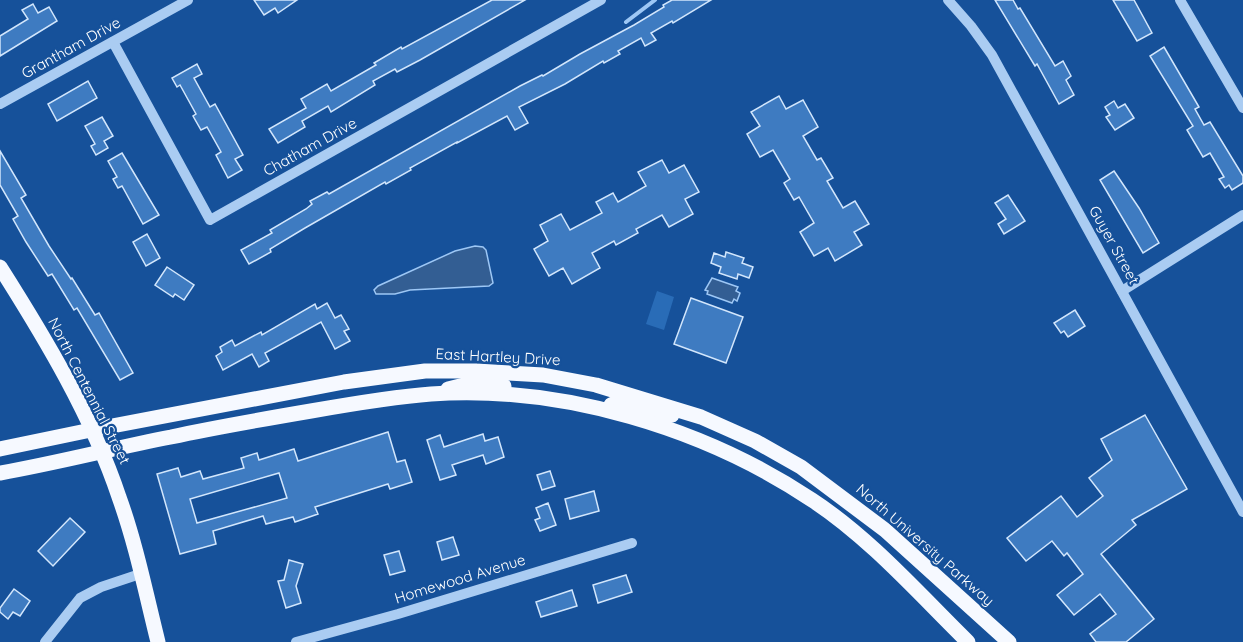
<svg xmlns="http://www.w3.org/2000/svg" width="1243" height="642" font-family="Quicksand,sans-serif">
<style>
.green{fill:#296cb7}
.water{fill:#335e93;stroke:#9dc7f5;stroke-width:1.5}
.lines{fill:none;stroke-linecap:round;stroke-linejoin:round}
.stream{stroke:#9dc7f5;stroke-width:4}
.building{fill:#3e7bc1;stroke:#d2e6fc;stroke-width:1.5;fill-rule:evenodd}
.minor{stroke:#aaccf2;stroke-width:10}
.major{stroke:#f6f9ff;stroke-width:15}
.labels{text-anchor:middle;stroke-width:4.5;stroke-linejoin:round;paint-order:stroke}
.street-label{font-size:15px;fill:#fff;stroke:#16519a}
</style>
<rect width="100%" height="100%" fill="#16519a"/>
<path class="green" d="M657,291L674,297L664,330L646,324Z"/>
<g class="water">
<path d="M475,246L483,247L486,250L493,283L489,286L410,290L395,294H376L374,290L378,286L455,251Z"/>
<path d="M712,278L738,287L736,291L740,293L737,301L734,299L732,303L707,294L708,291L705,290Z"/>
</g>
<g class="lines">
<path class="stream" d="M626,22L655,0"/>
</g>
<g class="building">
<path d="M254,0H297L278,13L275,8L264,15Z"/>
<path d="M492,0H525L420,60L397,72L395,69L373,81L375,85L331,112L328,106L302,121L305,127L278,143L269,129L306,108L301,99L327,84L331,91L376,65L374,63L401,47L402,49Z"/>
<path d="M672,0H711L673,23L672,21L651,33L656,40L645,46L641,38L618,51L620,54L604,63L603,61L565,84L519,107L528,123L515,130L507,116L457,143V142L410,168L411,170L386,184L385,182L305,228L270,249L271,252L249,264L241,250L272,233L270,230L306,209L312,204L310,201L327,192L329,194L520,86L542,75L543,76L580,54L634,25L664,7L663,5Z"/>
<path d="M995,0H1013L1018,9L1020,8L1055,66L1063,61L1071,76L1066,80L1074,95L1059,104L1037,64L1035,66Z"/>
<path d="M1113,0H1134L1152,33L1137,41Z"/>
<path d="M33,4L38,13L49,7L57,21L0,56V36L28,19L22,10Z"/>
<path d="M1164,47L1199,107L1195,109L1204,125L1210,122L1243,176V183L1232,190L1229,185L1225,188L1219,179L1224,177L1210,153L1203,157L1187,130L1193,126L1150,56Z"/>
<path d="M197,64L202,74L194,78L210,107L215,104L243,155L235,159L242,170L228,178L216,155L221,152L207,127L201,130L193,116L196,114L180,85L177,87L172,78Z"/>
<path d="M88,81L97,98L57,121L48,104Z"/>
<path d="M779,96L786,109L803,100L818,127L803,136L817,160L821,158L833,178L827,181L843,208L855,201L869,224L854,232L862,245L835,261L828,248L814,256L800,232L814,223L799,197L794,200L784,183L790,179L773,150L760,157L747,134L760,126L751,112Z"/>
<path d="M1114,101L1118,108L1125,104L1134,118L1115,130L1106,117L1110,115L1105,107Z"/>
<path d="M102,117L113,136L104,141L108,148L96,155L91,146L95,144L85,126Z"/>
<path d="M0,151L26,195L21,198L49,246L71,279L72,278L95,315L99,313L133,373L120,380L77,308L74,310L52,274L48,276L26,242L13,219L18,216L0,185Z"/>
<path d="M122,153L159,215L143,224L122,186L118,188L113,179L117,177L108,161Z"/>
<path d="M662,160L669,173L684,165L699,192L685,199L693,214L669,227L662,215L636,229L638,233L616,245L614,241L592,253L600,268L572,284L563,268L549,276L534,249L548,241L540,225L561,214L570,230L602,213L596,202L613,193L618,202L646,186L638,172Z"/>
<path d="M1114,171L1139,208L1159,243L1143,253L1100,180Z"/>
<path d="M1008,195L1025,221L1004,234L998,224L1006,219L995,203Z"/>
<path d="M147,234L160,258L146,266L133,242Z"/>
<path d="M726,252L744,258L742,263L753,267L749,278L738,274L737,279L719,273L721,267L711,263L714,253L725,257Z"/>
<path d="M167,267L194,285L184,300L175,294L173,297L155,285Z"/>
<path d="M691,298L743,317L726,363L674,344Z"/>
<path d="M327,303L335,318L341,315L349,329L344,331L350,341L335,349L321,322L265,353L269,361L259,367L252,354L223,370L216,356L222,352L220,347L232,340L235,346L261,332L262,335L315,304L317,309Z"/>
<path d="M1075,310L1085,326L1068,337L1064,331L1061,333L1054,323Z"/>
<path d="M1145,415L1187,489L1132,520L1136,525L1101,554L1154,619L1126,642H1096L1090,634L1116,614L1100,594L1074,615L1057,595L1083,574L1067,553L1064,556L1052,541L1026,561L1007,538L1061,496L1077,517L1103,496L1089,478L1112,460L1101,439Z"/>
<path d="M388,432L397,462L405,460L412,482L390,489L388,484L315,507L318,514L295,522L293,517L266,524L263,516L213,531L216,544L180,554L157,474L178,468L181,477L200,471L203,479L244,468L241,458L257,453L259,460L294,449L298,461ZM279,473L287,498L197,523L190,499Z"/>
<path d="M483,434L485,441L498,437L504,457L486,464L483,455L452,465L456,475L440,480L427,440L440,435L444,447Z"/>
<path d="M550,471L555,486L542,490L537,475Z"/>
<path d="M594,491L599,511L570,519L565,499Z"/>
<path d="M548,503L556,525L540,531L535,520L540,518L536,508Z"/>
<path d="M70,518L85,532L53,566L38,551Z"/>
<path d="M453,537L459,555L442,560L437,542Z"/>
<path d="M399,551L405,571L390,575L384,555Z"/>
<path d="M289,560L303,564L296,586L301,603L286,608L278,581L284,580Z"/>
<path d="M626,575L632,592L598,603L593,585Z"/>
<path d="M14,589L30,601L20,616L13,612L8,619L0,612V608Z"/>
<path d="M572,590L577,606L541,617L536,602Z"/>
</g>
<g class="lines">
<g class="minor">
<path d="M948,0L971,26L992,55L1243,512"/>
<path d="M1180,0L1243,108"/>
<path d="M113,42L210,220L601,0"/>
<path d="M0,104L188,0"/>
<path d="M1122,291L1243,215"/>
<path d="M45,642L80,598L101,587L140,574"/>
<path d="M296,642L398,614L632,543"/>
</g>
<g class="major">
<path d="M0,267C45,338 92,416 119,497C136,544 146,594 158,642"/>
<path d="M448,389L472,383L504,386"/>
<path d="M608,410L611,405L618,402L663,416L672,415"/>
<path d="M0,449L91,430L344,382L425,371H476L543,375L596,385L701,417L755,441L801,467L885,530L1009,642"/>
<path d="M0,473C57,463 114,448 171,437C217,427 264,419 311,411C351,404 391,397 431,394C562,385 704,428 812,500C870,538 919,594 968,642"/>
</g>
</g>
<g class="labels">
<g class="street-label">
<text transform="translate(71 48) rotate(-29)" y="5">Grantham Drive</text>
<text transform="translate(310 147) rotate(-29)" y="5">Chatham Drive</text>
<text transform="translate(1114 245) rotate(61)" y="5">Guyer Street</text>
<text transform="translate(498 357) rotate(3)" y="5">East Hartley Drive</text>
<text transform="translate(89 391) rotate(63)" y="5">North Centennial Street</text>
<text transform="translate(925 545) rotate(41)" y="5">North University Parkway</text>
<text transform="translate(460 579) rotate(-17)" y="5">Homewood Avenue</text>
</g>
</g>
</svg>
